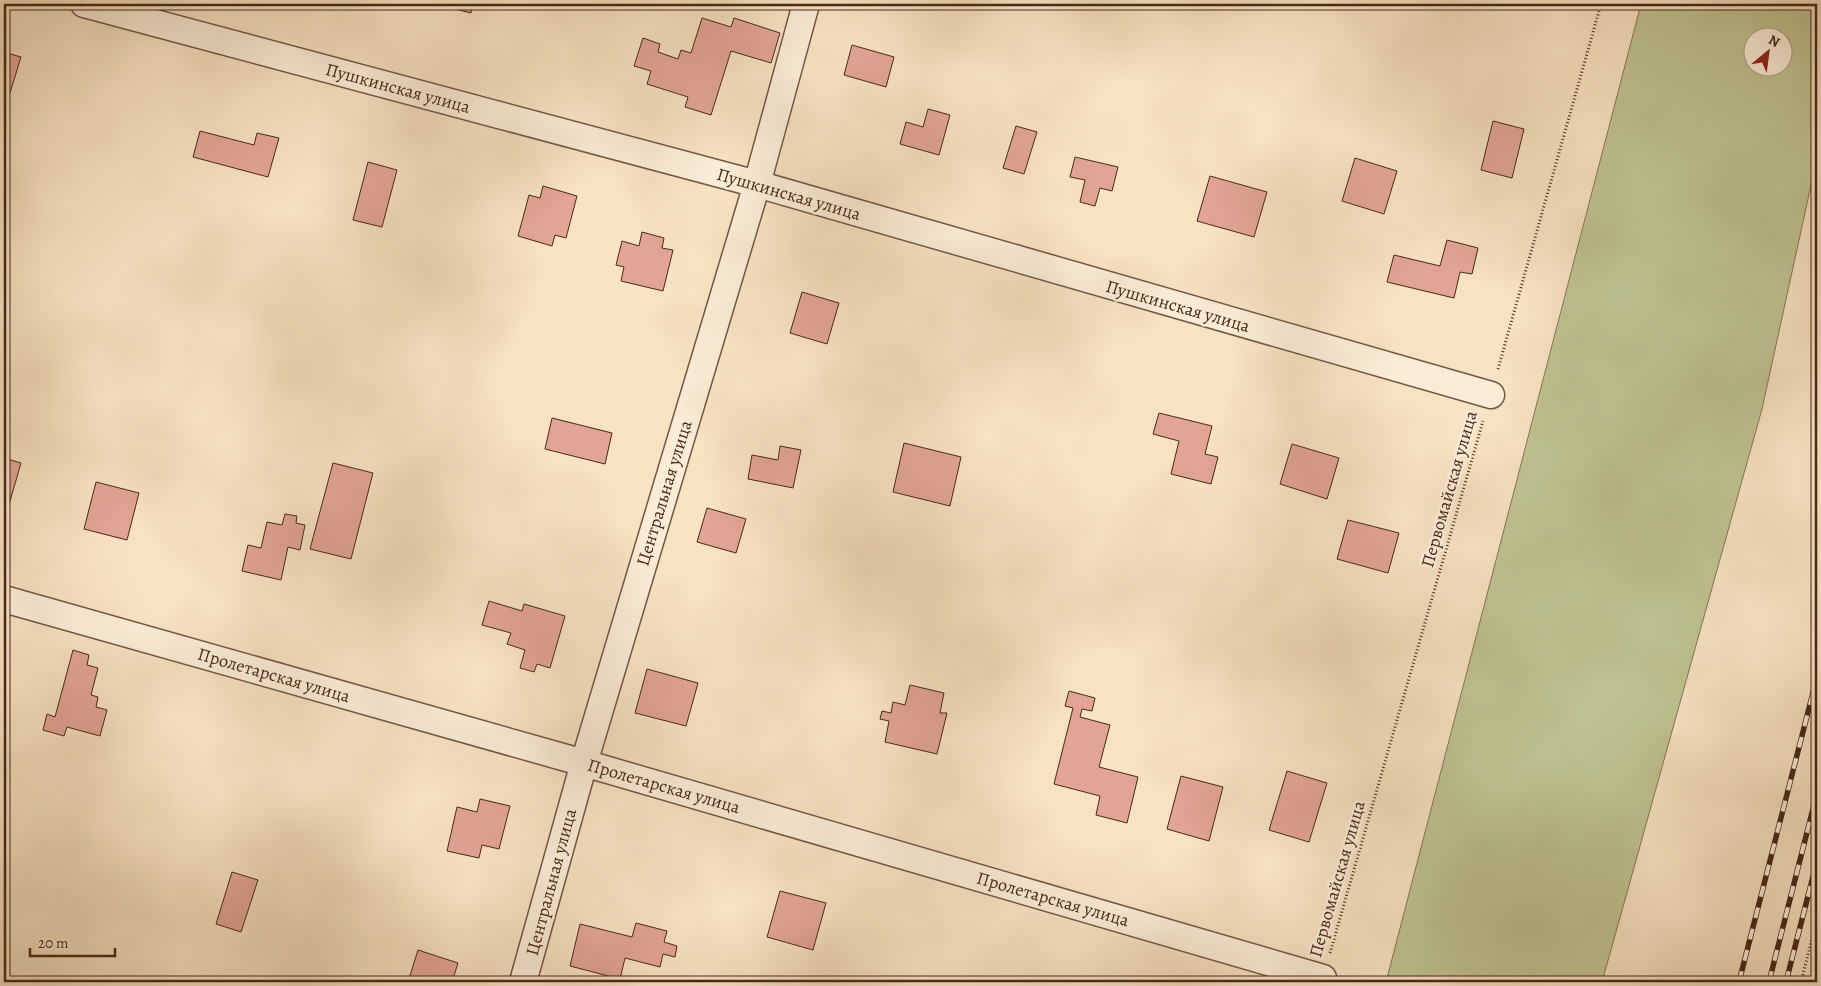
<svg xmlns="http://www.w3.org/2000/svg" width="1821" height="986" font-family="Alegreya,serif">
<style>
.green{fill:#bfc291;stroke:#837654;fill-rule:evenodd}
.building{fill:#e2a495;stroke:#472917}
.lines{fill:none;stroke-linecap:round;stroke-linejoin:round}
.street-casing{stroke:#735742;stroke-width:29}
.path{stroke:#472917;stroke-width:3;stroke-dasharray:1 2.5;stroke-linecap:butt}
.street{stroke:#faecd7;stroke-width:26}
.rail-casing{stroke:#472917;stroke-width:5.5}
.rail{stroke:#faecd7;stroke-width:4;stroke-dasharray:11;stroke-linecap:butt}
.labels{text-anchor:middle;stroke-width:5;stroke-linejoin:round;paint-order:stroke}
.street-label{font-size:18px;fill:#472917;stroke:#faecd7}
</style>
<rect width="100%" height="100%" fill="#f7e2c2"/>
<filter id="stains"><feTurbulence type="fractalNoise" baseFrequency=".004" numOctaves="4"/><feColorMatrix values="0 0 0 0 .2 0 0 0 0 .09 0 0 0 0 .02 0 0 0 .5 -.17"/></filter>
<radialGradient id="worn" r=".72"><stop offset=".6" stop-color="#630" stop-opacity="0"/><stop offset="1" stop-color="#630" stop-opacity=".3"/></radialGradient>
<path class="green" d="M1641,4H1817V158L1762,409L1602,982H1386ZM1754,38H1784V68H1754Z"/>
<g class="building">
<path d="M434,4H473L471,13Z"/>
<path d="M702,18L731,27L734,18L780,33L771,63L731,51L711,115L685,107L688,97L647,84L651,71L634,66L643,38L660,44L658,52L678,59L681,50L691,53Z"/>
<path d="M852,45L894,57L886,87L844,75Z"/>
<path d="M4,52L21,57L10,93L4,91Z"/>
<path d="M928,109L950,115L939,155L900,144L906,122L923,127Z"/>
<path d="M1493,121L1524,129L1512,178L1481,170Z"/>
<path d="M1016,126L1037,132L1024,174L1003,168Z"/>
<path d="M200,131L254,145L257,133L279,138L268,177L193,157Z"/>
<path d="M1075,157L1118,167L1112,191L1100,188L1095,206L1080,202L1085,180L1070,177Z"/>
<path d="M1355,158L1397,171L1384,214L1342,201Z"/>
<path d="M368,162L397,170L382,227L353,220Z"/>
<path d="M1210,176L1267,192L1254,237L1197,221Z"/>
<path d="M543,186L577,196L566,238L555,235L552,246L518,236L529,195L540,198Z"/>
<path d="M642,232L664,238L662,248L673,250L663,291L621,281L624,267L616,265L622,241L639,246Z"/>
<path d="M1447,240L1478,248L1472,274L1460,272L1454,298L1387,282L1394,255L1440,266Z"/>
<path d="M802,292L839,303L827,344L790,333Z"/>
<path d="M1159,413L1212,426L1205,454L1218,457L1211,484L1171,474L1179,441L1153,434Z"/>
<path d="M552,418L612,433L605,464L545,449Z"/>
<path d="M904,443L961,457L950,506L893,492Z"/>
<path d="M1292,444L1339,458L1327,499L1280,484Z"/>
<path d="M780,446L801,450L793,488L748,479L752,455L778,460Z"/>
<path d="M4,458L21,463L4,522Z"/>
<path d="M333,463L373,473L351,559L310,549Z"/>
<path d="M96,482L139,493L127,540L84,529Z"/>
<path d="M707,508L746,519L736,553L697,542Z"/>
<path d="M285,514L297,516L296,523L305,525L300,550L288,547L281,580L242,571L248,545L261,548L267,522L282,525Z"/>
<path d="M1348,520L1399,533L1388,573L1337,559Z"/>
<path d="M489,601L522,611L524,604L565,616L550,668L537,664L534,672L520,668L525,650L507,644L511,633L482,625Z"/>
<path d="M73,650L89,655L87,665L98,668L91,695L98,697L96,707L107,710L100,736L67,727L64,736L43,730L47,714L55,717Z"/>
<path d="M647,669L698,683L686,726L635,713Z"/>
<path d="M910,685L944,693L940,713H947L937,754L885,742L889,721L880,719L882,711L891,713L893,702L905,705Z"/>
<path d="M1069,691L1095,698L1092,711L1082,709L1080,717L1110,725L1099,767L1138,777L1127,823L1096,815L1100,796L1054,784L1073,708L1065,706Z"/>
<path d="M1287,771L1327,783L1309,842L1269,830Z"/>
<path d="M1181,776L1223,787L1209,841L1167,829Z"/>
<path d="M480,799L510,806L499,849L482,845L479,858L447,851L457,807L477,812Z"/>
<path d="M232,872L258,880L241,932L216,924Z"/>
<path d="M780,891L826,903L813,950L767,937Z"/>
<path d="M636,923L667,931L664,942L677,946L675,957L663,954L660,967L625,958L620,979L570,966L580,924L632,937Z"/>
<path d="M418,950L458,963L452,982H408Z"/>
</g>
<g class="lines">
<g class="street-casing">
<g id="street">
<path d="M84,4L757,184L1491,395"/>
<path d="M4,599L584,763L1323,978"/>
<path d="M523,982L584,763L757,184L806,4"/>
</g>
</g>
<g class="path">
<path d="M1498,369L1601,4"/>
<path d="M1330,953L1483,421"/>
<path d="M1801,982L1817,919"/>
</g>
<use href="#street" class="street"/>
<g class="rail-casing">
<g id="rail">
<path d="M1739,982L1817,677"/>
<path d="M1769,982L1817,793"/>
<path d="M1786,982L1817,861"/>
</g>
</g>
<use href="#rail" class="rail"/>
</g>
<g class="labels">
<g class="street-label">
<text transform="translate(398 88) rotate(15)" y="6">Пушкинская улица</text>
<text transform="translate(789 194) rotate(16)" y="6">Пушкинская улица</text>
<text transform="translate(1178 306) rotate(16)" y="6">Пушкинская улица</text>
<text transform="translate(1449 489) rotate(-74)" y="6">Первомайская улица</text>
<text transform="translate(664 493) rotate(-73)" y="6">Центральная улица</text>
<text transform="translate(274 675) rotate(16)" y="6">Пролетарская улица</text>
<text transform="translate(664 786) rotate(16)" y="6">Пролетарская улица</text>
<text transform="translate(1337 879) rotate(-74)" y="6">Первомайская улица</text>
<text transform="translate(551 882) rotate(-75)" y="6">Центральная улица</text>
<text transform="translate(1053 899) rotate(16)" y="6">Пролетарская улица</text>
</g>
</g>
<rect width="1821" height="986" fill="none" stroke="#f7e2c2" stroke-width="20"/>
<rect x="5" y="5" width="1811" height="976" fill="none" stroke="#472917" stroke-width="2.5"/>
<rect x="10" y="10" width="1801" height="966" fill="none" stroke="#472917"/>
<g transform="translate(1768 52) rotate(29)"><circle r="24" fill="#faecd7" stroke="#b29e8a"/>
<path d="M0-4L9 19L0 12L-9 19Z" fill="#8f2418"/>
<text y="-8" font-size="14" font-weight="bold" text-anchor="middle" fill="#472917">N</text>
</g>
<path d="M30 948v8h85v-8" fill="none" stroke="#472917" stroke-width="2.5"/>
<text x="38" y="948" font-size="15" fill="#472917" stroke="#faecd7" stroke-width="4" paint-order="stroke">20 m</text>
<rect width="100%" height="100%" filter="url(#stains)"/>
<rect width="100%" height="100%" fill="url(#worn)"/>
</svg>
